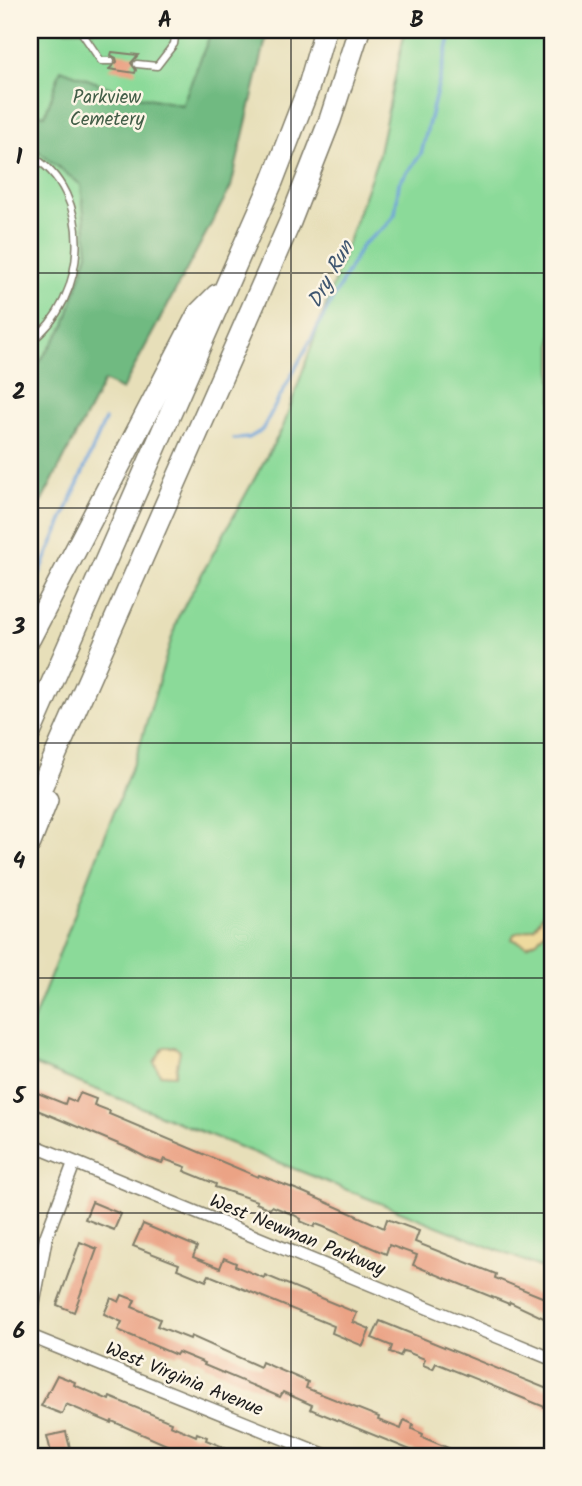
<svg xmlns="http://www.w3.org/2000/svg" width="582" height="1486" font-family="Kalam,sans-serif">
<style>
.green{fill:#8bda99;stroke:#547b5a;stroke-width:2}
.forest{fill:#70ba81;stroke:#466b4e;stroke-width:2}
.sand{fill:#eeda9e;stroke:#857b5d;stroke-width:2}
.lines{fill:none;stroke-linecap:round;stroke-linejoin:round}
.stream{stroke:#6ba0d8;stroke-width:3.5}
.building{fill:#eba385}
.service-casing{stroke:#827e6a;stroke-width:9}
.minor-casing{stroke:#827e6a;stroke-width:15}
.motorway-casing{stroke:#827e6a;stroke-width:24}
.service{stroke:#fff;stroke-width:6}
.minor{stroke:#fff;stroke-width:12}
.motorway{stroke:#fff;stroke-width:21}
.grid{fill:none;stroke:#1c1c1c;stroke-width:2;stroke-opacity:0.55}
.labels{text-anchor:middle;stroke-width:5;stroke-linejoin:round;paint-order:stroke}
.park-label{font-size:19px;fill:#435e48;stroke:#fcf5e5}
.street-label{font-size:19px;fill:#1c1c1c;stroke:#fcf5e5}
.water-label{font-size:21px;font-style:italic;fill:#405771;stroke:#fcf5e5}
.neatline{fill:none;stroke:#1c1c1c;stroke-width:2.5}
.grid-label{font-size:23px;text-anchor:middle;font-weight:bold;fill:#1c1c1c}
</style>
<rect width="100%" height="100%" fill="#fcf5e5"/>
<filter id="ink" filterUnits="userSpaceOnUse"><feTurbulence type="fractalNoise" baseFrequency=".0143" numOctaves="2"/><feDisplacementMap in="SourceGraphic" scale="14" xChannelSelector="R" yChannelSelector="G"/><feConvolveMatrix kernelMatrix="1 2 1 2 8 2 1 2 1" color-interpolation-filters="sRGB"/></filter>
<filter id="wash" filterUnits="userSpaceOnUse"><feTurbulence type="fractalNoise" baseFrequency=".00686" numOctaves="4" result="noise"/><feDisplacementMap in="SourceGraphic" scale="28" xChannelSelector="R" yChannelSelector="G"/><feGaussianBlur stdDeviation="1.57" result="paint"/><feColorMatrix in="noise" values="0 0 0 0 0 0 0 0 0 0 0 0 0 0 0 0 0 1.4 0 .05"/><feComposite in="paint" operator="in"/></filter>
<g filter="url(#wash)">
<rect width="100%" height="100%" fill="#e7dfb9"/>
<g class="green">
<path d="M30,30H224L30,490Z"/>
<path d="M405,30H552V1272L30,1063V1029L139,748L178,617L283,427L378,157Z"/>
</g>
<path class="forest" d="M212,30H268L231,187L122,390L104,381L30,524V369L36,367L65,325L88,253L81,185L30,145V112L45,115L61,69L124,93L182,105Z"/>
<g class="sand">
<path d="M544,913L552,914V922L537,941L527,946L512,939L514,934L534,928Z"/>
<path d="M164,1047H175L180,1051L175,1075L160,1074L154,1062Z"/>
</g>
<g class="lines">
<g class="stream">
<path d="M234,439L249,438L262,430L362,245L387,225L395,214L399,183L421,154L452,30"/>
<path d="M30,596L105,420"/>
</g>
</g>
<g id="blocks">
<g class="building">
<path d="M112,52L138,55L131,63L136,70L135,73L109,69L117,62L116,58L111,55Z"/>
<path d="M30,1090L65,1104L67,1098L76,1102L80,1093L96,1099L94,1105L110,1111L109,1114L258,1177L259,1175L303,1192L384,1228L387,1219L419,1231L415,1242L496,1274L495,1278L552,1301V1322L510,1302L509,1304L413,1265L417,1255L389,1245L386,1254L324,1227L316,1224L314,1227L300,1221L301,1219L294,1215L272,1206L270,1209L256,1203L257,1201L215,1187L216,1184L184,1171L186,1167L164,1159L162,1163L147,1158L128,1148L30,1107Z"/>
<path d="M92,1202L121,1214L114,1230L85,1219Z"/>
<path d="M143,1224L197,1247L193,1257L220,1268L224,1258L236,1263L235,1266L264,1278L265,1275L357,1313L353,1322L370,1329L363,1346L332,1333L334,1326L209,1275L206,1281L177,1269L179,1264L133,1246Z"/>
<path d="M80,1242L97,1249L74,1312L57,1305Z"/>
<path d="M122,1295L135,1300L132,1307L160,1319L157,1326L190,1339L191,1336L260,1367L262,1362L308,1382L306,1388L379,1417L378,1420L401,1429L404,1420L413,1424L412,1429L423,1434L422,1437L467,1456H425L310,1409L312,1405L283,1392L280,1397L204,1365L205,1363L178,1352L176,1355L118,1330L122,1322L104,1314L111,1298L119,1302Z"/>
<path d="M380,1321L550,1390L549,1392L552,1394V1410L436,1363L433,1369L423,1365L425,1359L407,1352L403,1351L400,1356L390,1352L392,1346L372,1338Z"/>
<path d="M57,1375L75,1382L74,1385L109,1400L110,1397L171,1422L170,1425L196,1436L197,1433L207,1437L206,1440L245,1456H192L112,1421L111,1423L66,1404L62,1414L41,1406Z"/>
<path d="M66,1432L72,1456H52L47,1436Z"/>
</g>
</g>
</g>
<g filter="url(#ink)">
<use href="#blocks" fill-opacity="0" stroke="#827e6a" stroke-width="2"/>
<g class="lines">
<g class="service-casing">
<g id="service">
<path d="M80,30L101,61H111"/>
<path d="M137,64L157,66L174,44L176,30"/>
<path d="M30,155C96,192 88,300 30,342"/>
</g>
</g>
<g class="minor-casing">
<g id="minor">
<path d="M30,1144L552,1359"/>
<path d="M30,1322L46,1237L74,1163"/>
<path d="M30,1336L327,1456"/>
</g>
</g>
<g class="motorway-casing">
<g id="motorway">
<path d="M30,638L198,314L217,295"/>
<path d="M30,733L272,182L308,89L325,30"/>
<path d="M30,813L290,222L330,120L359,30"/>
<path d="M30,843L47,800"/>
</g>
</g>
<use href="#service" class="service"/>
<use href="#minor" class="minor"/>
<use href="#motorway" class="motorway"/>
</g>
</g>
<path class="grid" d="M291,30V1456M30,273H552M30,508H552M30,743H552M30,978H552M30,1213H552"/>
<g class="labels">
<g class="park-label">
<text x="107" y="103">Parkview<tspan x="107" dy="22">Cemetery</tspan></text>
</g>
<g class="street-label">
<text transform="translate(298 1234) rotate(22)" y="7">West Newman Parkway</text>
<text transform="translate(185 1378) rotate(22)" y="7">West Virginia Avenue</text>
</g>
<g class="water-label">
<text transform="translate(330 274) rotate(-61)" y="7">Dry Run</text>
</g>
</g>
<rect width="582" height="1486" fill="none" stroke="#fcf5e5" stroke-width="77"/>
<rect x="38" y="38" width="506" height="1410" class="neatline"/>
<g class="grid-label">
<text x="165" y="27">A</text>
<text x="417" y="27">B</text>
<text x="19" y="164">1</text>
<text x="19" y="399">2</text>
<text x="19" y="634">3</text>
<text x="19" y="868">4</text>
<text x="19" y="1103">5</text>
<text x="19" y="1338">6</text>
</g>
</svg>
